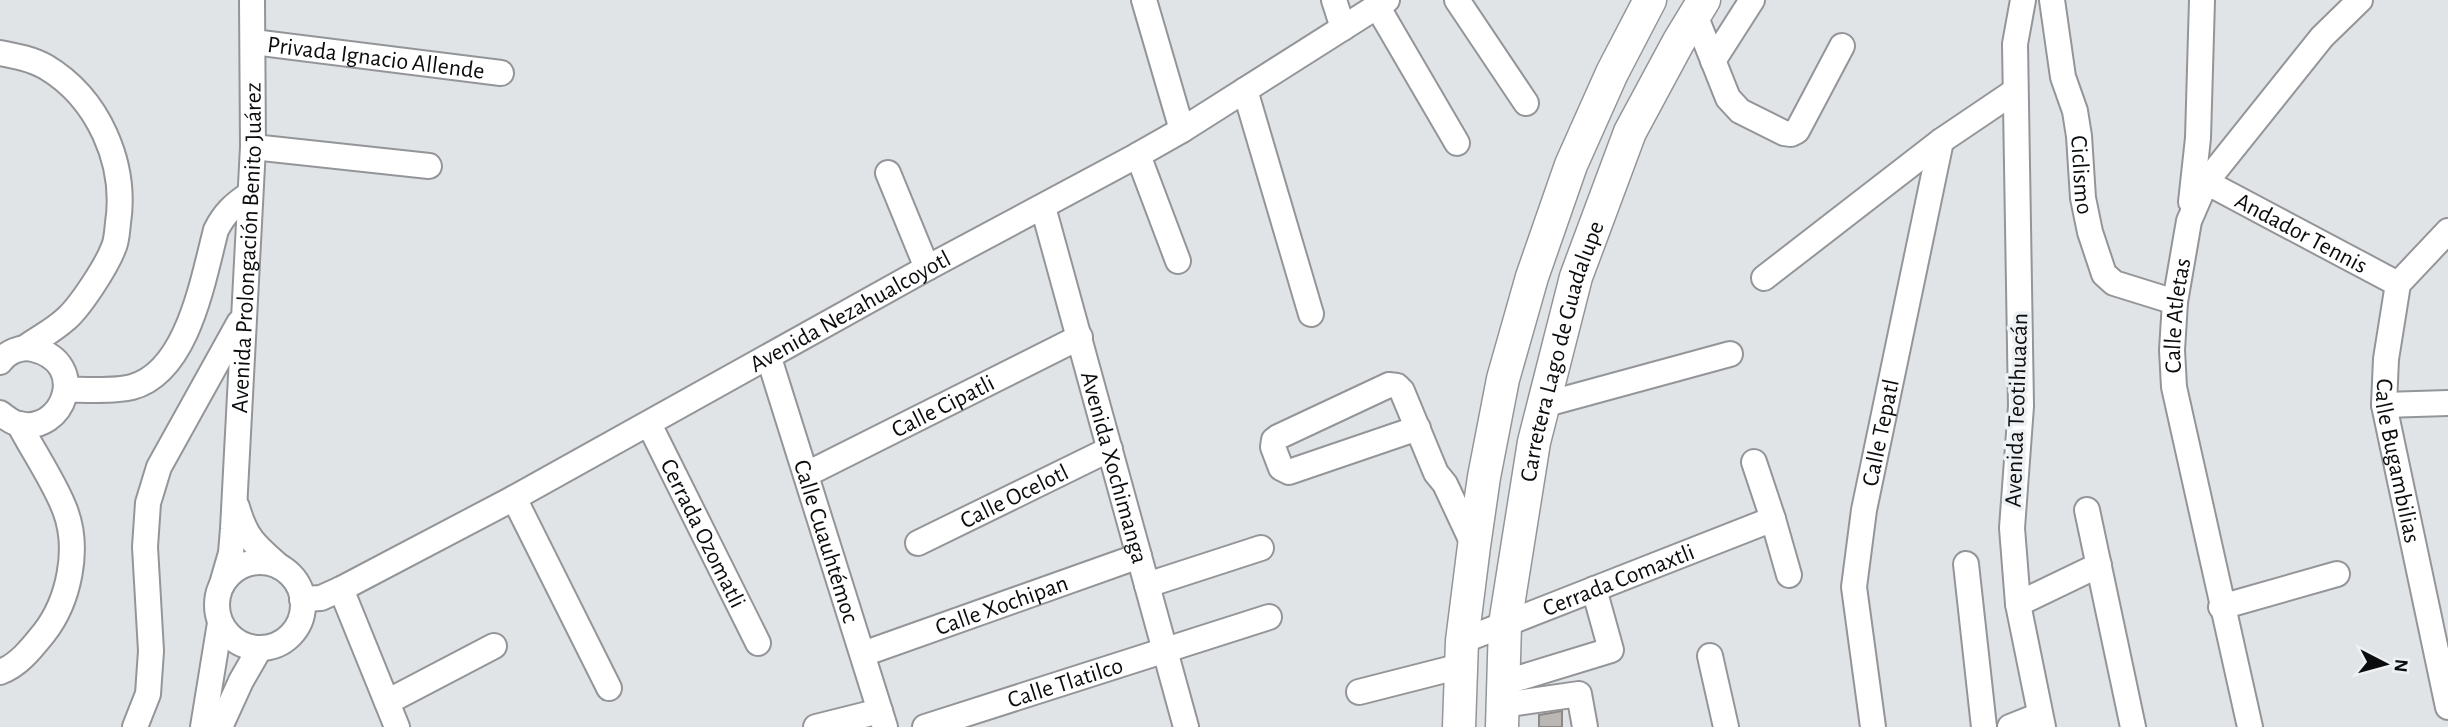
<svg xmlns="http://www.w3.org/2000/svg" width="2448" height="727" font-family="'Alegreya Sans',sans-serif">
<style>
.building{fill:#bbb7b5;stroke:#8b8885;stroke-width:2}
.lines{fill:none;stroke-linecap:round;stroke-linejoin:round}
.minor-casing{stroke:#939598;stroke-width:28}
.major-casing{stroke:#939598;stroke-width:35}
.minor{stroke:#fff;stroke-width:24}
.major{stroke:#fff;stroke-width:32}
.labels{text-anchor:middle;stroke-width:7;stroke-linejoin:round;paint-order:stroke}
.street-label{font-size:24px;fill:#0b0c0d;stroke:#eef1f4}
</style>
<rect width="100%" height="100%" fill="#e1e4e7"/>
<path class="building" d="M1562,711V727H1539V715Z"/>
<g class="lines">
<g class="minor-casing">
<g id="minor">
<path d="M1144,0L1182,130"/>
<path d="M1334,0L1343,28"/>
<path d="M1457,0L1526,103"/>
<path d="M2023,0L2015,44L2021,406L2012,528L2018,604L2043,727"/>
<path id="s1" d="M2052,0L2063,77L2075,111L2079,136L2083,198L2090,232L2104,274L2114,283L2175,302"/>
<path d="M1377,6L1457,143"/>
<path d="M1695,15L1728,98L1740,111L1784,133L1791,134L1797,131L1842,46"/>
<path id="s2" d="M253,42L501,73"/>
<path d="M0,53C16,56 32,59 46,67C98,98 127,163 118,223C117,231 117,241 113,249C106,267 80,307 66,319C54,330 39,338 26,347"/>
<path d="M1713,61L1752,0"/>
<path d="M1245,90L1311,314"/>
<path d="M253,147L429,166"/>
<path d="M1138,155L1178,261"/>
<path d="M888,173L927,268"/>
<path id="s3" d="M2206,182L2398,284"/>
<path d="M2191,202L2198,138L2202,0"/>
<path id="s4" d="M1043,207L1186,727"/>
<path id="s5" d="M2448,231L2398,284L2386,359L2384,405L2448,707"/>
<path d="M1764,278L1941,141L2015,91"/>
<path id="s6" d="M769,358L885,727"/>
<path d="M0,362C7,352 21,346 33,349C91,363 63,435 19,424C13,423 5,417 0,413"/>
<path d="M67,390C86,389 114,392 132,387C188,372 203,279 216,230C224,214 234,204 250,194"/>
<path d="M1543,405L1730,354"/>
<path d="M2384,405L2448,403"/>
<path id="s7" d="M649,424L758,643"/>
<path d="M1418,428L1289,472L1281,468L1273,447L1274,440L1278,437L1389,385L1397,386L1402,391L1436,473L1445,484L1474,546"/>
<path d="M1754,462L1773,519L1789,575"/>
<path id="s8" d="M807,474L1080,337"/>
<path d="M514,498L609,688"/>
<path d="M237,507C246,539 256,546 280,567"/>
<path d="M2087,510L2133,727"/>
<path id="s9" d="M918,543L1110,449"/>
<circle cx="260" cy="605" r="43"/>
<path d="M1966,564L1984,727"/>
<path id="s10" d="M222,584L231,553L233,529L253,147L252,0"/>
<path d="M1147,585L1261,548"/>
<path d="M341,589L397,727"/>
<path id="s11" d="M302,599L321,598L341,589L514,498L927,268L1138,155L1182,130L1387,0"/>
<path d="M2018,604L2099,565"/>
<path d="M2221,607L2337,574"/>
<path id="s12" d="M1462,641L1773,519"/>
<path id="s13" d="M863,654L1139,556"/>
<path d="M1710,656L1726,727"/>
<path d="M0,672C18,666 32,648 44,633C69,601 80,549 65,510C55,483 33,451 19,424"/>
<path d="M1503,683L1611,650L1594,589"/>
<path d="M1359,692L1461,666"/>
<path d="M387,702L494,646"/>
<path d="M1503,705L1579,694L1585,727"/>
<path d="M135,727L148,694L151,651L145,547L148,503L159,467L239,323"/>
<path d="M203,727L220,623"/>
<path d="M220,727L241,681L260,648"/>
<path d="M816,727L880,711"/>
<path id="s14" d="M925,727L1269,617"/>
<path id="s15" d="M1873,727L1854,587L1864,510L1941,141"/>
<path d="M2010,727L2040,715"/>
<path id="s16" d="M2250,727L2174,387L2172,350L2175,302L2189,221L2206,182L2322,37L2360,0"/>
</g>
</g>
<g class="major-casing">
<g id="major">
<path d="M1459,727L1462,641L1474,546L1484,477L1503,379L1532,277L1571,165L1612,73L1650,0"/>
<path id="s17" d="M1502,727L1505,624L1534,442L1576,277L1630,132L1679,41L1704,0"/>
</g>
</g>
<use href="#minor" class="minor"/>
<use href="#major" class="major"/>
</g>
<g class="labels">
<g class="street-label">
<text dy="8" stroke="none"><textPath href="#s2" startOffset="124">Privada Ignacio Allende</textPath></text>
<text dy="8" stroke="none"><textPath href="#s1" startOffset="178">Ciclismo</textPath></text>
<text dy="8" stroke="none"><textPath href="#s3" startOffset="108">Andador Tennis</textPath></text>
<text dy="8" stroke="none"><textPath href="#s10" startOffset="338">Avenida Prolongación Benito Juárez</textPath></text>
<text dy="8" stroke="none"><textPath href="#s11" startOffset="621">Avenida Nezahualcoyotl</textPath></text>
<text dy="8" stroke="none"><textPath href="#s16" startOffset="420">Calle Atletas</textPath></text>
<text dy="8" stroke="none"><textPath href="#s17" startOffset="382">Carretera Lago de Guadalupe</textPath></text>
<text dy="8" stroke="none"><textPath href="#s8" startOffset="152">Calle Cipatli</textPath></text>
<text transform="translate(2016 410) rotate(-88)" y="8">Avenida Teotihuacán</text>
<text dy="8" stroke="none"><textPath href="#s15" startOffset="298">Calle Tepatl</textPath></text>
<text dy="8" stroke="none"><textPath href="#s5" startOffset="252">Calle Bugambilias</textPath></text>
<text dy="8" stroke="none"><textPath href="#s4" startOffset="270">Avenida Xochimanga</textPath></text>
<text dy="8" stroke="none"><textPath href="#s9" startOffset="107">Calle Ocelotl</textPath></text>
<text dy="8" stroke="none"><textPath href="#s7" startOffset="122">Cerrada Ozomatli</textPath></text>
<text dy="8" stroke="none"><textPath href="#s6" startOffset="192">Calle Cuauhtémoc</textPath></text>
<text dy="8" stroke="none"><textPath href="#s12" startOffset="168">Cerrada Comaxtli</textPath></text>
<text dy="8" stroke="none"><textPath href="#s13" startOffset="147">Calle Xochipan</textPath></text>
<text dy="8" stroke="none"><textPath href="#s14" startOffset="147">Calle Tlatilco</textPath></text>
</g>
</g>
<g transform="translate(2385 664) rotate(96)" stroke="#eef1f4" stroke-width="5" paint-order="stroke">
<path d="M0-5L12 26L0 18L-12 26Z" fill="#0b0c0d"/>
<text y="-10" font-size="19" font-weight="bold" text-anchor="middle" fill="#0b0c0d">N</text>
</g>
</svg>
